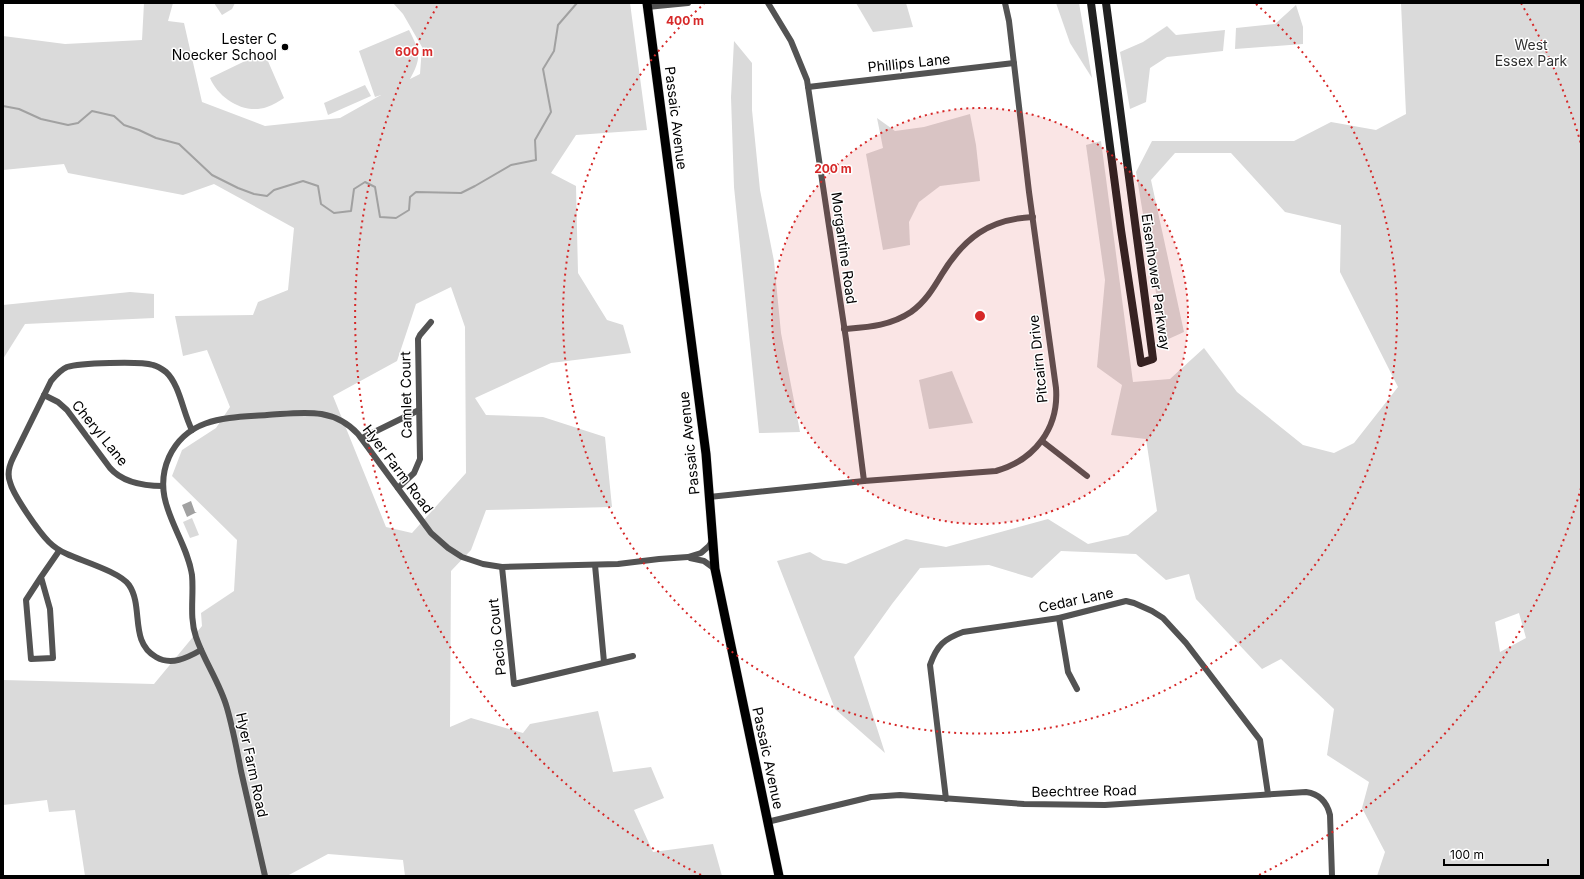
<svg xmlns="http://www.w3.org/2000/svg" width="1584" height="879" font-family="Inter,sans-serif">
<style>
.green{fill:#dadada;fill-rule:evenodd}
.water{fill:#a1a1a1}
.lines{fill:none;stroke-linecap:round;stroke-linejoin:round}
.stream{stroke:#a1a1a1;stroke-width:2}
.primary-casing{stroke:#dbdbdb;stroke-width:10}
.street{stroke:#535353;stroke-width:6}
.secondary{stroke:#202020;stroke-width:8}
.primary{stroke:#000;stroke-width:9}
.ring{fill:none;stroke:#d62828;stroke-width:2;stroke-dasharray:2 4}
.poi-dot{fill:#000;stroke:#fff;stroke-width:1.5}
.labels{text-anchor:middle;stroke-width:3;stroke-linejoin:round;paint-order:stroke}
.poi-label{font-size:14px;fill:#000;stroke:#fff;text-anchor:end}
.park-label{font-size:14px;fill:#313131;stroke:#fff}
.street-label{font-size:14px;fill:#000;stroke:#fff}
.centre{fill:#d62828;stroke:#fff;stroke-width:2}
.ring-label{font-size:12px;text-anchor:middle;font-weight:bold;fill:#d62828;stroke:#fff;stroke-width:3;stroke-linejoin:round;paint-order:stroke}
</style>
<rect width="100%" height="100%" fill="#fff"/>
<g class="green">
<path d="M144,3H173L168,21L184,23L202,102L265,126L340,118L381,95L375,97L359,51L409,30C420,51 422,58 410,79L420,74L422,47L403,14L393,3H630L647,130L576,135L551,173L576,186L578,273L607,320L623,325L631,353L551,363L475,398L486,415L543,417L605,437L612,507L486,510L471,550L451,571L450,727L471,718L523,733L530,724L598,711L613,772L651,767L664,798L634,810L653,852L713,844L722,876C707,876 693,874 678,876H405L403,860L328,854L287,876H85L75,810L49,812L47,800L3,805V680L154,684L202,626L201,613L234,591L237,540L172,476L182,450L216,428L230,407L207,350L183,356L175,316L253,315L258,302L288,290L294,228L214,184L183,195L68,173L64,164L3,170V36L65,44L142,40ZM451,287L465,327L466,473L412,533L386,527L333,396L397,361L416,304Z"/>
<path d="M214,3H235L232,9L222,15Z"/>
<path d="M856,3H906L913,27L873,32Z"/>
<path d="M1056,3H1079L1092,78L1070,43Z"/>
<path d="M1401,3H1581V876H1377L1385,852L1362,808L1369,782L1327,755L1334,709L1281,659L1262,669L1196,599L1189,574L1166,580L1136,554L1061,551L1032,578L989,565L920,568L892,604L854,657L885,753L835,709L777,561L810,552L823,560L846,564L906,539L946,547L1048,519L1088,544L1128,535L1157,511L1146,439L1111,435L1122,385L1097,367L1105,280L1086,145L1101,141L1133,382L1170,379L1204,348L1237,392L1303,445L1334,453L1354,443L1398,387L1340,272L1341,225L1285,212L1231,153H1175L1151,180L1184,332L1164,341L1136,172L1152,141H1294L1331,122L1376,130L1406,114ZM1519,613L1526,638L1500,652L1495,622Z"/>
<path d="M1296,5L1303,27V44L1235,49L1236,28L1275,24Z"/>
<path d="M1167,26L1176,35L1225,30L1223,51L1167,57L1150,68L1146,102L1130,109L1120,52L1143,42Z"/>
<path d="M734,41L752,63V110L760,190L774,261L781,333L800,432L759,433L734,187L731,97Z"/>
<path d="M264,52L284,98C279,101 273,105 267,107C245,115 219,99 210,78Z"/>
<path d="M365,85L371,96L328,115L324,103Z"/>
<path d="M970,114L976,145L980,181L940,186L919,202L909,222L910,245L883,250L866,154L883,148L877,118L895,131L924,127Z"/>
<path d="M130,292L154,294V318L25,324L3,359V305Z"/>
<path d="M952,371L973,423L929,429L919,380Z"/>
<path d="M192,518L199,535L190,538L183,522Z"/>
</g>
<path class="water" d="M191,501L195,512H197L187,517L182,505Z"/>
<g class="lines">
<path class="stream" d="M3,106L19,109L41,119L68,125L78,123L92,111L114,116L124,125L139,130L156,138L179,144L212,175L238,188L254,194L267,196L274,190L303,181L318,186L321,204L334,213L351,211L354,189L365,182L375,187L380,217L396,218L409,210L410,197L416,192L461,193L475,186L511,165L536,160L535,140L551,112L543,69L554,51L558,25L577,3"/>
<g class="primary-casing">
<path id="primary" d="M647,3L706,454L715,569L779,876"/>
</g>
<g class="street">
<path d="M768,3L791,41L807,80L846,339L864,481"/>
<path d="M647,7L688,3"/>
<path d="M808,87L1014,63"/>
<path d="M844,329C868,327 890,326 911,312C925,302 933,289 942,274C964,238 989,219 1033,217"/>
<path d="M44,395L58,402L67,410L110,468C123,483 144,486 163,486"/>
<path d="M192,430C183,413 180,385 166,372C162,369 158,366 153,365C140,361 79,363 67,367C60,370 56,375 51,381L13,458C9,466 7,474 10,482C13,495 39,532 49,542C54,547 60,551 67,554C82,561 120,572 129,585C144,607 129,642 156,657C171,666 187,658 201,650"/>
<path d="M362,438L419,410"/>
<path d="M1042,441L1087,476"/>
<path d="M398,488L414,473L420,459L418,339L420,335L431,322"/>
<path d="M709,497L864,481L996,471C1035,460 1059,428 1056,388L1029,192L1009,21L1005,3"/>
<path d="M690,558L704,561L715,569"/>
<path d="M595,565L604,662"/>
<path d="M502,567L514,684L633,656"/>
<path d="M41,577L26,600L31,659L53,658L50,609L41,577L59,551"/>
<path d="M1059,618L1068,672L1077,689"/>
<path d="M946,799L930,665C937,645 944,639 963,632L1059,618L1126,601L1134,603L1152,611L1163,618L1186,643L1260,740L1268,794"/>
<path d="M767,822L871,797L900,795L1024,804L1105,805L1306,792C1320,794 1327,802 1330,815L1332,876"/>
<path d="M265,876C257,841 249,806 241,771C237,750 233,729 227,708C220,683 204,661 196,637C189,617 194,596 192,575C186,534 149,502 169,457C188,416 229,418 267,415C301,413 332,406 358,434L431,533L448,548L462,557L483,564L502,567L618,564L659,559L688,557L701,553L709,546L713,540"/>
</g>
<path class="secondary" d="M1091,3L1121,230L1141,363L1153,359L1106,3"/>
<use href="#primary" class="primary"/>
</g>
<circle cx="980" cy="316" r="208" fill="#d62828" fill-opacity=".12"/>
<g class="ring">
<circle cx="980" cy="316" r="208"/>
<path d="M1256 4A417 417 0 1 1 704 4"/>
<path d="M1581 488A625 625 0 0 1 1259 875M701 875A625 625 0 0 1 439 3M1521 3A625 625 0 0 1 1581 144"/>
</g>
<circle class="poi-dot" cx="285" cy="47" r="4"/>
<g class="labels">
<g class="poi-label">
<text x="277" y="44">Lester C<tspan x="277" dy="16">Noecker School</tspan></text>
</g>
<g class="park-label">
<text x="1531" y="50">West<tspan x="1531" dy="16">Essex Park</tspan></text>
</g>
<g class="street-label">
<text transform="translate(909 63) rotate(-6)" y="5">Phillips Lane</text>
<text transform="translate(676 118) rotate(83)" y="5">Passaic Avenue</text>
<text transform="translate(844 248) rotate(82)" y="5">Morgantine Road</text>
<text transform="translate(1156 282) rotate(82)" y="5">Eisenhower Parkway</text>
<text transform="translate(1038 359) rotate(-96)" y="5">Pitcairn Drive</text>
<text transform="translate(406 395) rotate(-91)" y="5">Camlet Court</text>
<text transform="translate(100 433) rotate(51)" y="5">Cheryl Lane</text>
<text transform="translate(689 443) rotate(-96)" y="5">Passaic Avenue</text>
<text transform="translate(398 469) rotate(53)" y="5">Hyer Farm Road</text>
<text transform="translate(1076 600) rotate(-12)" y="5">Cedar Lane</text>
<text transform="translate(497 637) rotate(-96)" y="5">Pacio Court</text>
<text transform="translate(768 758) rotate(78)" y="5">Passaic Avenue</text>
<text transform="translate(252 765) rotate(78)" y="5">Hyer Farm Road</text>
<text transform="translate(1084 791) rotate(-1)" y="5">Beechtree Road</text>
</g>
</g>
<circle cx="980" cy="316" r="6" class="centre"/>
<g class="ring-label">
<text x="685" y="25">400 m</text>
<text x="414" y="56">600 m</text>
<text x="833" y="173">200 m</text>
</g>
<rect width="1584" height="879" fill="none" stroke="#000000" stroke-width="8"/>
<path d="M1444 859v6h104v-6" fill="none" stroke="#000000" stroke-width="2"/>
<text x="1450" y="859" font-size="12" fill="#000000" stroke="#ffffff" stroke-width="3" paint-order="stroke">100 m</text>
</svg>
